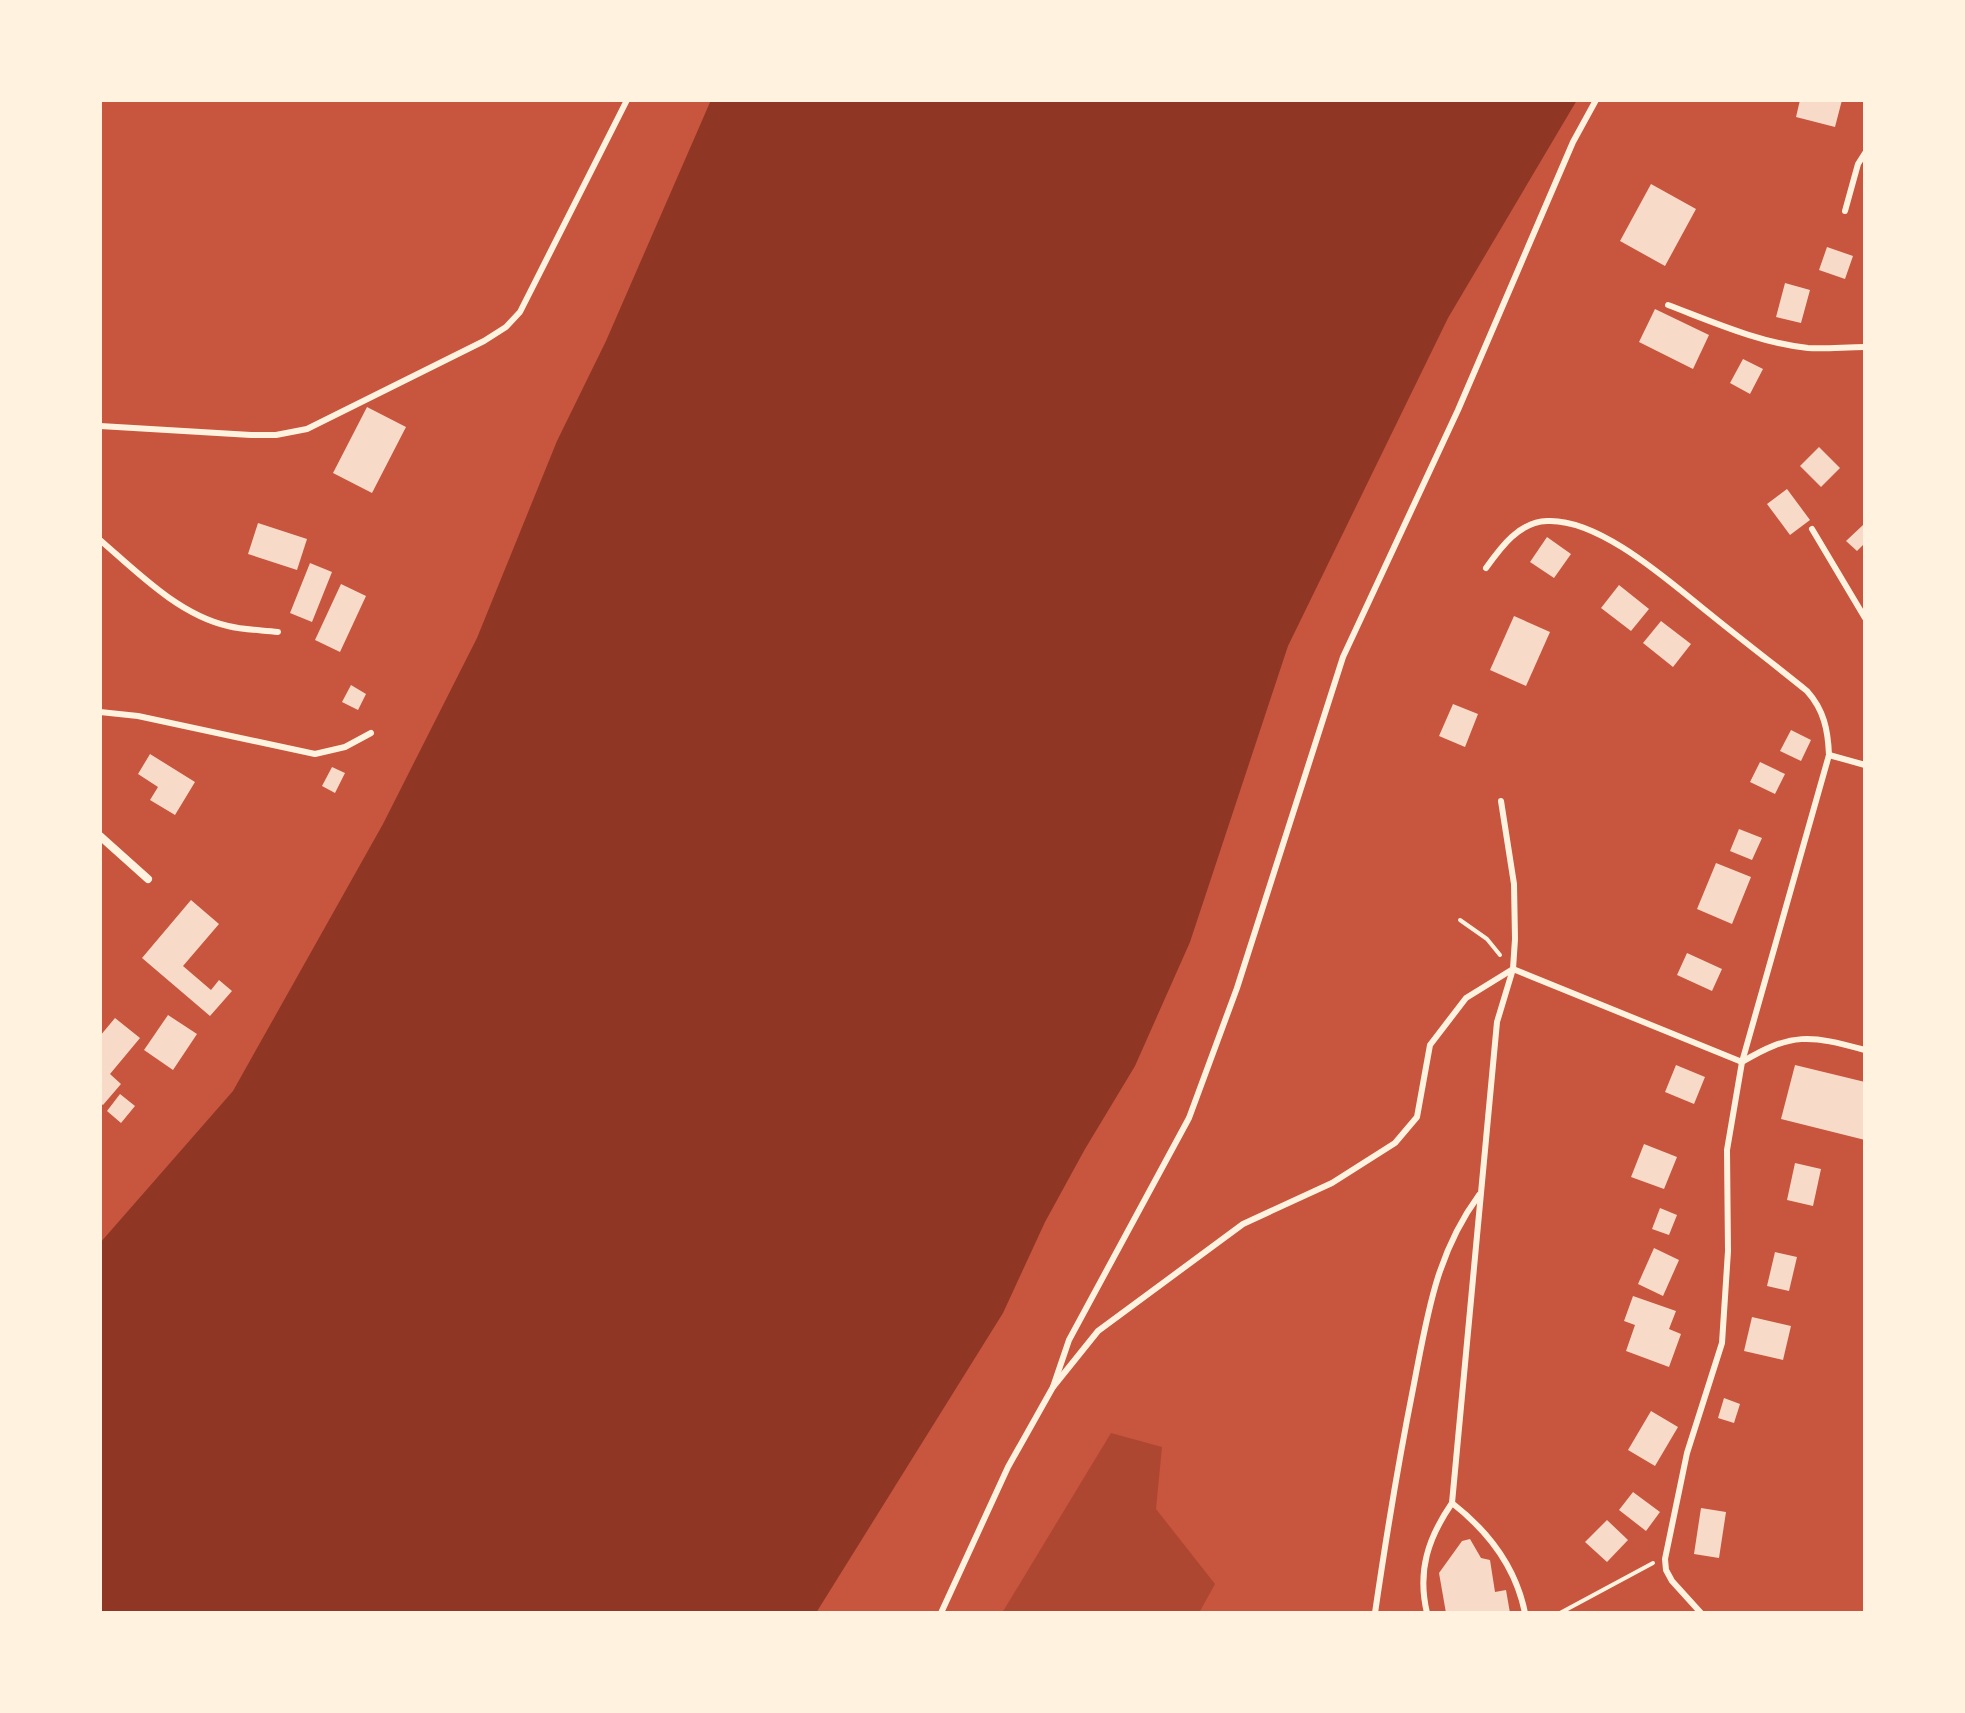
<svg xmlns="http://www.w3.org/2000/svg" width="1965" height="1713" font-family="Raleway,sans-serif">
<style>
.green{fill:#ae4732}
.water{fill:#8f3625}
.building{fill:#f7dbc8}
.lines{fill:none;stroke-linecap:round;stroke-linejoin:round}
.path{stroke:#fff3e0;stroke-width:4}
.service{stroke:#fff3e0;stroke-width:6}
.minor{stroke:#fff3e0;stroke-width:8}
</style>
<rect width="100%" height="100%" fill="#c8553d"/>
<path class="green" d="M1111,1433L1162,1447L1156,1509L1215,1584L1199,1613H1002Z"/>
<path class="water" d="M711,100H1577L1448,318L1288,646L1190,942L1135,1066L1085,1149L1045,1222L1003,1313L816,1613H100V1243L233,1091L383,824L477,638L557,441L606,341Z"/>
<g class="building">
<path d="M1800,100H1842L1835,127L1796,117Z"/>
<path d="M1651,184L1696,209L1665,266L1620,241Z"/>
<path d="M1827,247L1853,256L1845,279L1819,270Z"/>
<path d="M1785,283L1810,290L1801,323L1776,317Z"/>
<path d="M1655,309L1709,335L1693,369L1639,342Z"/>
<path d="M1743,359L1763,369L1750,394L1730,383Z"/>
<path d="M367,407L406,427L372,493L333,473Z"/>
<path d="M1819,447L1840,468L1821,487L1800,466Z"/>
<path d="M1787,489L1810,520L1790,535L1767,504Z"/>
<path d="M258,523L307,539L297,570L248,554Z"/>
<path d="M1863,525L1865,527V543L1857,551L1846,541Z"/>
<path d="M1547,537L1571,554L1554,578L1530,562Z"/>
<path d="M310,563L332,572L312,622L290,613Z"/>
<path d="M341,584L366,596L340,652L315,640Z"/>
<path d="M1619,585L1649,609L1631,631L1601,608Z"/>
<path d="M1514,616L1550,632L1526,686L1490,670Z"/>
<path d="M1661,621L1691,644L1673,667L1643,643Z"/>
<path d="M351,685L366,694L358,710L342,702Z"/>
<path d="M1453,704L1478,714L1465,747L1439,736Z"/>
<path d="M1791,730L1811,740L1801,761L1780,751Z"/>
<path d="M150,754L195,782L175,815L150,800L158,787L138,774Z"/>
<path d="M1760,762L1785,774L1775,794L1750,782Z"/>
<path d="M332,767L345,773L335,793L322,786Z"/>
<path d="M1739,829L1762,838L1752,860L1730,851Z"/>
<path d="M1716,863L1751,877L1732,924L1697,909Z"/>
<path d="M191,900L219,924L183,966L211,990L219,980L232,991L210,1016L142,958Z"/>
<path d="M1687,953L1722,969L1712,991L1677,975Z"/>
<path d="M168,1015L197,1034L173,1070L144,1050Z"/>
<path d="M115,1018L140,1038L110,1074L121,1084L103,1105L100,1103V1036Z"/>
<path d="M1676,1065L1705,1077L1694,1104L1665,1092Z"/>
<path d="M1795,1065L1865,1082V1140L1781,1119Z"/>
<path d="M120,1094L135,1106L121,1123L107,1111Z"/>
<path d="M1644,1144L1677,1157L1664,1189L1631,1177Z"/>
<path d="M1795,1163L1821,1169L1813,1206L1787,1200Z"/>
<path d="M1660,1208L1677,1215L1669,1235L1652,1229Z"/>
<path d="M1654,1248L1679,1260L1663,1296L1638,1284Z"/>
<path d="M1775,1252L1797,1257L1789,1291L1767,1286Z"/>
<path d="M1633,1296L1676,1311L1669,1329L1681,1334L1669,1367L1626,1351L1635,1325L1624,1321Z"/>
<path d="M1752,1317L1791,1326L1783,1360L1744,1351Z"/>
<path d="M1724,1398L1740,1404L1734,1423L1718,1418Z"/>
<path d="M1651,1411L1678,1427L1655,1466L1628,1450Z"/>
<path d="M1633,1492L1660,1512L1646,1531L1619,1510Z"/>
<path d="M1701,1508L1726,1512L1719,1558L1694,1554Z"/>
<path d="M1607,1520L1628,1540L1607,1562L1585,1542Z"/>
<path d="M1470,1539L1481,1558L1490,1560L1495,1592L1506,1590L1510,1613H1446L1439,1573L1462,1541Z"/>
</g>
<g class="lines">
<g class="path">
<path d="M1460,920L1487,939L1500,955"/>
<path d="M1560,1613L1653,1563"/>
</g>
<g class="service">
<path d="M1845,211L1858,164L1865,153"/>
<path d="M1668,305C1713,322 1760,343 1808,348C1826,349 1846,347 1865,347"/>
<path d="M100,426L251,435H276L307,429L484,341L506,327L520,312L627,100"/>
<path d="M1812,529L1865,618"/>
<path d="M100,540C137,572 179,615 228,626C244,630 261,630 278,632"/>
<path d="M1486,568C1501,547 1519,522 1547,521C1600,518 1671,583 1710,614C1742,640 1775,665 1807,691C1824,710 1828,730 1829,755L1742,1062L1727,1150L1728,1251L1722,1343L1687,1453L1665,1559L1666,1570L1672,1581L1701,1613"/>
<path d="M100,712L138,716L315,754L345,747L371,733"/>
<path d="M1829,755L1865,765"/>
<path d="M1513,969L1742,1062C1792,1032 1810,1035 1865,1050"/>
<path d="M1053,1387L1069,1340L1189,1118L1237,988L1343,657L1458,410L1573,142L1596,100"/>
<path d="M1452,1503C1488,1531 1516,1568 1525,1613"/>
<path d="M941,1613L1008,1467L1053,1387L1098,1331L1243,1224L1332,1183L1395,1143L1417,1117L1430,1045L1466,998L1513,969"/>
<path d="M1375,1613C1386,1538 1398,1464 1413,1389C1427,1318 1435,1255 1479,1195"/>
<path d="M1427,1613C1417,1571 1428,1538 1452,1503L1497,1022L1513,969L1515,939L1514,884L1501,801"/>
</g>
<path class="minor" d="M100,836L148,879"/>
</g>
<rect width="1965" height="1713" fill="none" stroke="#fff3e0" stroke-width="204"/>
</svg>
